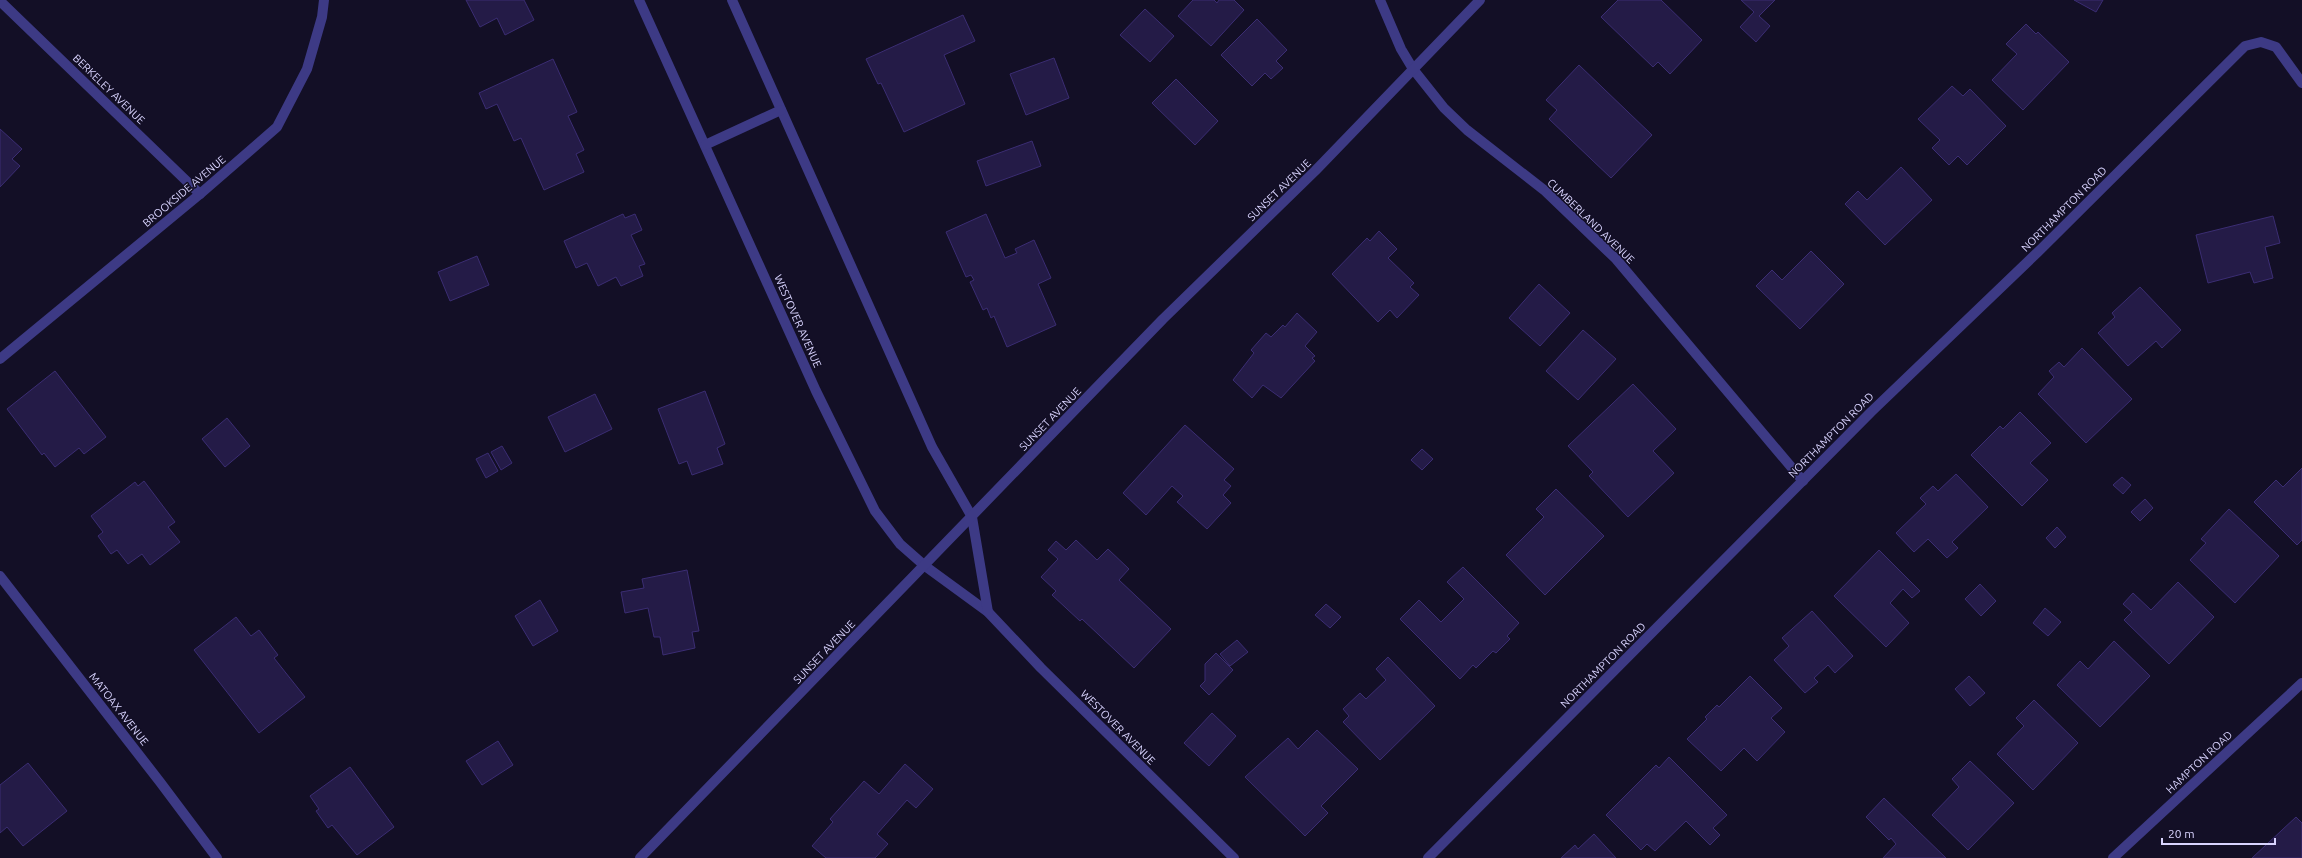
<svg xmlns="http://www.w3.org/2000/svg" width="2302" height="858" font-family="Ubuntu,sans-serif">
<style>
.building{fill:#241b47;stroke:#3b2d73}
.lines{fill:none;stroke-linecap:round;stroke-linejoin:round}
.minor{stroke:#3d3a85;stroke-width:10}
.labels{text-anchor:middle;stroke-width:3;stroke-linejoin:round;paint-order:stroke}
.street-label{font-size:11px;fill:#d9d4ff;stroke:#130f26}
</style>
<rect width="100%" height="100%" fill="#130f26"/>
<g class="building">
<path d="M466,0H524L534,20L505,35L497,18L480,27Z"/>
<path d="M1193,0H1214L1217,3L1219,0H1234L1244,10L1211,46L1178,16Z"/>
<path d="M1618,0H1661L1702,40L1670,74L1658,62L1653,67L1601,17Z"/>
<path d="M1741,0H1775L1759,16L1770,26L1756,42L1740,27L1754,12Z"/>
<path d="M2074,0H2103L2096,12Z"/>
<path d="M1145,9L1174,36L1150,62L1120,35Z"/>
<path d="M963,15L975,41L944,55L965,104L904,132L881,83L878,84L866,59Z"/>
<path d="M1257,19L1287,50L1276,61L1283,68L1271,79L1265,73L1252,86L1221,55Z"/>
<path d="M2026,24L2036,34L2038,32L2069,62L2023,110L1992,80L2017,54L2006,44Z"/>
<path d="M1054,58L1069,98L1026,115L1010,74Z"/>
<path d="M553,59L577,112L568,116L584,150L576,154L584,172L544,190L521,138L514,141L497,104L486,109L479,93Z"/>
<path d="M1579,65L1652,135L1611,178L1549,119L1557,110L1546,100Z"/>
<path d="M1176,79L1218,121L1195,145L1152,103Z"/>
<path d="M1952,86L1963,96L1970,89L2006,126L1967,165L1958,156L1949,165L1932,148L1940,140L1918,119Z"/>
<path d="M0,129L22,149L12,159L20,166L0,187Z"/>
<path d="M1032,141L1041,166L986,186L977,161Z"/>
<path d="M1901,167L1932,200L1885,245L1845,204L1858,191L1867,200Z"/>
<path d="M623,214L625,218L635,214L642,230L631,235L645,264L639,266L643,276L621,286L616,277L598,286L587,263L576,268L564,241Z"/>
<path d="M986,214L1005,258L1017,253L1015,249L1034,240L1051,278L1038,284L1056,325L1007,347L994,316L991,318L987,308L983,310L970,282L974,280L971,275L966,277L946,232Z"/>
<path d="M2273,216L2280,243L2265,247L2273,278L2254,283L2250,272L2208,283L2196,235Z"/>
<path d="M1379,231L1397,249L1388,258L1414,283L1410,287L1419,295L1397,318L1390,310L1378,322L1332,274L1367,238L1370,241Z"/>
<path d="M1811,251L1844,284L1800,329L1756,286L1772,270L1782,280Z"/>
<path d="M477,256L489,285L450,301L438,272Z"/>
<path d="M1539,284L1570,313L1540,346L1509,318Z"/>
<path d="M2140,287L2181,330L2162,348L2156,341L2128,366L2098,333L2115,317L2112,313Z"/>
<path d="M1297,313L1317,332L1305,346L1315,356L1312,358L1315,361L1281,398L1263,385L1252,398L1233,380L1254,353L1251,350L1266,333L1271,337L1283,325L1285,327Z"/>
<path d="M1583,330L1616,359L1578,400L1546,371Z"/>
<path d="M2082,348L2132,399L2086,443L2038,394L2054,377L2049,371L2059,362L2064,367Z"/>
<path d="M55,371L106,437L84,454L79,448L55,467L44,453L42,455L7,409Z"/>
<path d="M1633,384L1676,429L1653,451L1674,473L1628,517L1589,476L1593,472L1568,446Z"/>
<path d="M705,391L725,444L717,448L723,464L692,475L687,461L679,464L658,409Z"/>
<path d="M595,394L612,429L565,452L548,417Z"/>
<path d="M2020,412L2051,443L2030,463L2048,480L2022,506L1971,455L2000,426L2003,429Z"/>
<path d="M227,418L250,446L225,467L202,439Z"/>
<path d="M1185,425L1234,469L1224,480L1231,486L1223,495L1231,503L1207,529L1177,502L1183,496L1172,486L1146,515L1123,493Z"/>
<path d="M502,446L512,463L501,470L491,452Z"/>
<path d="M1422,449L1433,459L1422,470L1411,460Z"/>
<path d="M488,453L498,471L486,478L476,459Z"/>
<path d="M2302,468V540L2297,545L2254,502L2276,480L2283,487Z"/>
<path d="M1956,474L1988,507L1952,542L1958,548L1947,558L1928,539L1914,552L1896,533L1926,504L1920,498L1933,486L1938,491Z"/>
<path d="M2122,477L2131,485L2123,494L2113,485Z"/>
<path d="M144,481L175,522L168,527L180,542L150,565L142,554L128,564L117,550L111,554L98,536L103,532L91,516L135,482L138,486Z"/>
<path d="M1556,489L1604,536L1545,595L1506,555L1544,517L1536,509Z"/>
<path d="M2145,499L2153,508L2140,521L2131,512Z"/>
<path d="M2229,509L2279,556L2235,603L2190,560L2206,543L2201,539Z"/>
<path d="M2057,527L2066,537L2055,548L2046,538Z"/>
<path d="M1076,540L1097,560L1108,549L1129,569L1119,580L1171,629L1134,668L1082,619L1080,621L1052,595L1056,591L1041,577L1058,559L1048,550L1056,541L1066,550Z"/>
<path d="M1879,550L1920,591L1912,598L1903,589L1890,603L1909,623L1886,647L1834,596Z"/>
<path d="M1463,567L1519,623L1507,636L1510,639L1496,653L1493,651L1476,668L1473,665L1460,679L1400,619L1419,600L1441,622L1464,599L1447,582Z"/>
<path d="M687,570L699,631L692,632L695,648L663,655L660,637H654L648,608L625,613L621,592L644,588L642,579Z"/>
<path d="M2178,582L2214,617L2169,664L2124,620L2132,612L2123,604L2133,593L2151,610Z"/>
<path d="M1980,584L1996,601L1981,616L1965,599Z"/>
<path d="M540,600L558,631L533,646L515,616Z"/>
<path d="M1326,604L1341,617L1330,628L1315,615Z"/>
<path d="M2045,608L2061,622L2048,636L2033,623Z"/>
<path d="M1812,611L1853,656L1835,673L1828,665L1814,678L1818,682L1805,693L1774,660L1789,646L1782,638Z"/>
<path d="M236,617L251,636L259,630L278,655L274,658L305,697L259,733L194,650Z"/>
<path d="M1237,640L1248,652L1230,666L1220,654Z"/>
<path d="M2114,641L2150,676L2100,727L2057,685L2080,661L2088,669Z"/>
<path d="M1216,653L1233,670L1209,695L1200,686L1205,681V664Z"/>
<path d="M1388,657L1435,706L1380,760L1343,722L1349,716L1343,709L1360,693L1366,699L1386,680L1376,669Z"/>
<path d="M1750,676L1782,708L1771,718L1785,732L1757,761L1744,748L1721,771L1687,739L1707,719L1705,717L1717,705L1719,707Z"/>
<path d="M1969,676L1985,693L1970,706L1955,689Z"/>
<path d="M2034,700L2078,743L2033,790L1997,754L2024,726L2016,718Z"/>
<path d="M1212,713L1236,736L1209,766L1184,743Z"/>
<path d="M1317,730L1358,769L1321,806L1328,813L1305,836L1245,777L1288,738L1298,749Z"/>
<path d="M498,741L513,765L482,785L466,761Z"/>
<path d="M1669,757L1727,815L1713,828L1720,835L1710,845L1686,821L1655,851L1647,844L1641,850L1606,815L1656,765L1659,768Z"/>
<path d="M1970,761L2014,803L1968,850L1932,815L1959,787L1952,779Z"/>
<path d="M28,763L67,811L23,846L7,827L0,833V785Z"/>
<path d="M905,764L933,789L916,808L907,800L877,834L888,844L875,858H826L812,846L833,822L830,819L864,781L879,794Z"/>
<path d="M350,767L394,827L357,855L332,825L328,828L316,811L319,809L310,796Z"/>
<path d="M1884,798L1946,858H1883L1896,844L1891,838L1889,840L1866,817Z"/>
<path d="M2296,817L2302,823V858H2252Z"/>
<path d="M1594,834L1616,858H1561L1575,845L1578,849Z"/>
</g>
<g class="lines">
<g class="minor">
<path d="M639,0L816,391L875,511L900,544L925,566L988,612L1041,668L1234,858"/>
<path d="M732,0L932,447L972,517L988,612"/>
<path d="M1380,0L1401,49L1413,69L1444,108L1467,130L1544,190L1616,259L1803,481"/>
<path d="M0,1L200,194"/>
<path d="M705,145L781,110"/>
<path d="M0,359L200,194L277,127L307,69L322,17L324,0"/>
<path d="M0,576L160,782L217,858"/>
<path d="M640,858L1163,319L1315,171L1480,0"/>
<path d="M1428,858L1871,412L2041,249L2245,46L2261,42L2276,47L2302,83"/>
<path d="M2113,858L2302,683"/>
</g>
</g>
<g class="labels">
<g class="street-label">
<text transform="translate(109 89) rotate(44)" y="4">BERKELEY AVENUE</text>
<text transform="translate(1279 190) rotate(-44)" y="4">SUNSET AVENUE</text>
<text transform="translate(184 191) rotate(-40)" y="4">BROOKSIDE AVENUE</text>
<text transform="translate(2064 209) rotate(-45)" y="4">NORTHAMPTON ROAD</text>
<text transform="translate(1591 221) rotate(44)" y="4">CUMBERLAND AVENUE</text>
<text transform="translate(798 321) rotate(66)" y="4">WESTOVER AVENUE</text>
<text transform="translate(1050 419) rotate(-46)" y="4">SUNSET AVENUE</text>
<text transform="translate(1831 435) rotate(-45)" y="4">NORTHAMPTON ROAD</text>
<text transform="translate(824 652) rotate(-46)" y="4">SUNSET AVENUE</text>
<text transform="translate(1603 665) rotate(-45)" y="4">NORTHAMPTON ROAD</text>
<text transform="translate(119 709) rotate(52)" y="4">MATOAX AVENUE</text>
<text transform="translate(1118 727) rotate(45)" y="4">WESTOVER AVENUE</text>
<text transform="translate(2199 762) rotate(-43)" y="4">HAMPTON ROAD</text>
</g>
</g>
<path d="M2162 838v6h113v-6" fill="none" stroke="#d9d4ff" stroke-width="2"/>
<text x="2168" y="838" font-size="12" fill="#d9d4ff" stroke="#130f26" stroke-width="3" paint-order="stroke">20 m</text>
</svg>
